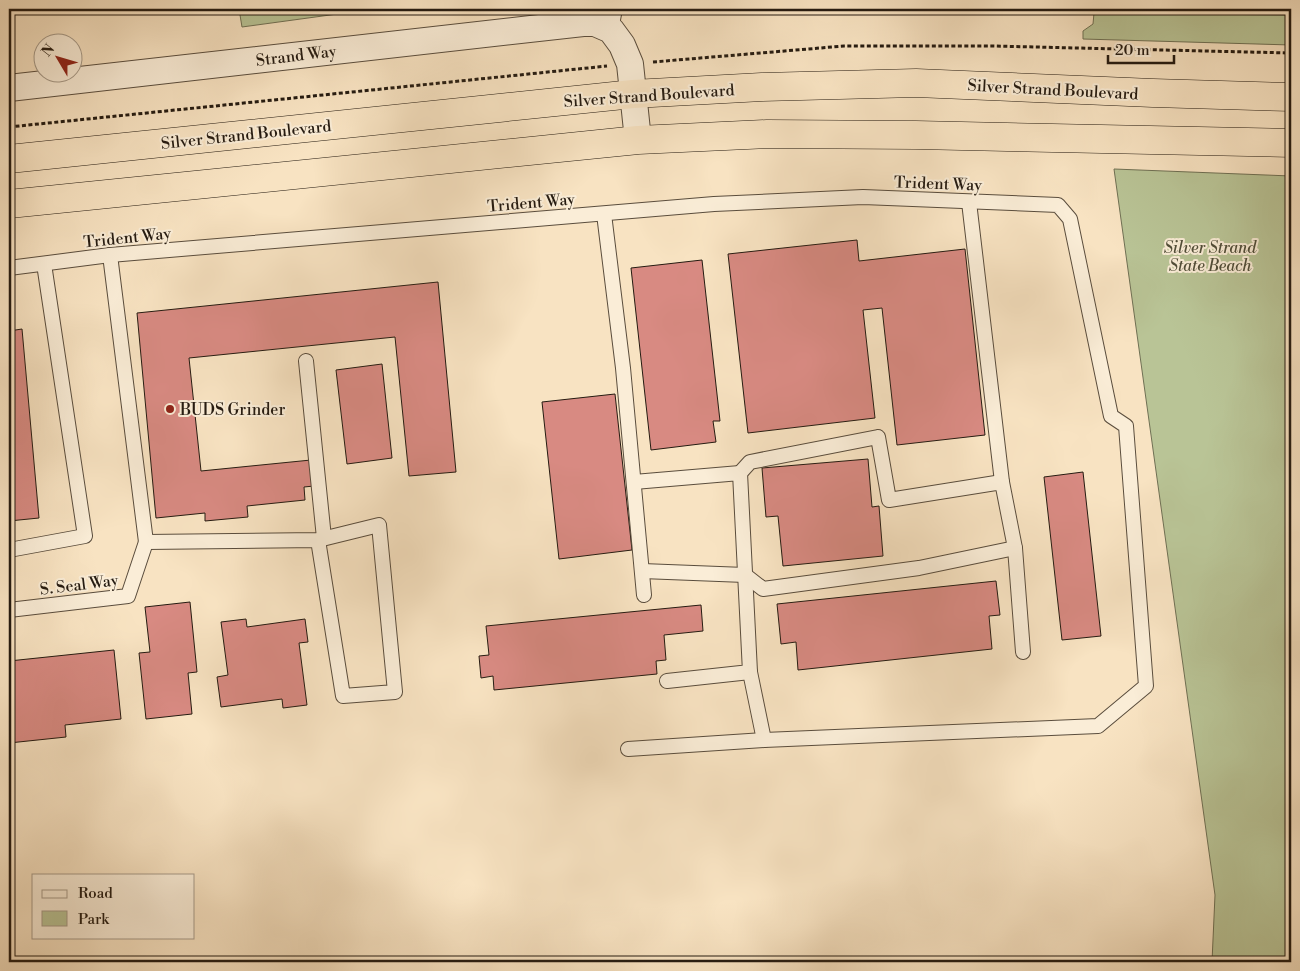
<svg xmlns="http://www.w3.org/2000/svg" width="1300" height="971" font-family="'Libre Bodoni',serif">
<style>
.green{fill:#b9c496;stroke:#6f7054}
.building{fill:#d88a82;stroke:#251b11}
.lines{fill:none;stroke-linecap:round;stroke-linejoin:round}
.service-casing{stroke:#5a4d3d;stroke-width:16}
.minor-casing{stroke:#5a4d3d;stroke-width:28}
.trunk-casing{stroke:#251b11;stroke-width:29}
.path{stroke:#251b11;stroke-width:3;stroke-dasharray:4 2.5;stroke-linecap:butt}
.service{stroke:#faedd7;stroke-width:14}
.minor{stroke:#faedd7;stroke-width:26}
.trunk{stroke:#f8e3c2;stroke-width:28}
.poi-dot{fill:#8f2418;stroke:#faedd7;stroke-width:2}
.labels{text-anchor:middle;stroke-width:4;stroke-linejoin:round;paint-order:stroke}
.street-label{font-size:16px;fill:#251b11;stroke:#faedd7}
.park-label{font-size:16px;font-style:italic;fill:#514e39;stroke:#faedd7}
.poi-label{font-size:16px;fill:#251b11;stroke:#faedd7;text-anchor:start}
</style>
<rect width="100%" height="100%" fill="#f8e3c2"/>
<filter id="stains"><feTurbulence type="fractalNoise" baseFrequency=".004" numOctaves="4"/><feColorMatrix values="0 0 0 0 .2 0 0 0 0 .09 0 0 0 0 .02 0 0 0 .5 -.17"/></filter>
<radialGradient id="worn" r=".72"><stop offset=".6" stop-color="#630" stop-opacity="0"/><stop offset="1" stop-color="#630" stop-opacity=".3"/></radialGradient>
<g class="green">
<path d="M239,9H374L242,27Z"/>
<path d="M1094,13L1291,15V45L1083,39V31L1093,24Z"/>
<path d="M1114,169L1291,176V962H1212L1215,895Z"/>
</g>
<g class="building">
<path d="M857,240L859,261L965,249L985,435L897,445L882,308L863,310L875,418L748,433L728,254Z"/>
<path d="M702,260L720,421H713L716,442L651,450L631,268Z"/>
<path d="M438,282L456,472L409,476L395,337L189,358L201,471L311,460L314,486L304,487L305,500L247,506L248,517L205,521V513L156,518L137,313Z"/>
<path d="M22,329L39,518L9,521V331Z"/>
<path d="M382,364L392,458L347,464L336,370Z"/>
<path d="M615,394L632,550L559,559L542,402Z"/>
<path d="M868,459L872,507L879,506L883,556L783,566L778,516L766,517L762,468Z"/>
<path d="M1083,472L1101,636L1062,640L1044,477Z"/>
<path d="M996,581L1000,615L989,616L992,649L798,670L796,642L781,644L777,604Z"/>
<path d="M190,602L197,672L188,673L192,714L146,719L139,653L150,652L145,607Z"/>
<path d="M701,605L703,631L664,635L666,660L656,661L657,674L494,690L493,676L481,678L479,656L489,655L486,626Z"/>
<path d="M246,619L247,627L305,619L308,642L299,643L307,705L283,708L282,699L221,707L217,677L228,675L221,622Z"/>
<path d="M114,650L121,719L65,725L66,737L9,743V661Z"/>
</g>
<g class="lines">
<g class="service-casing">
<g id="service">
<path d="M611,30L615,9"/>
<path d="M969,202L1002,482"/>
<path d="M604,214L623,368L644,595"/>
<path d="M110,255L146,542L318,540L379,525L395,692L343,696L318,540"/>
<path d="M9,268L110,255L714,204L863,197L1058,205L1070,219L1111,416L1126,426L1146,686L1098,726L764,740L628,749"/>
<path d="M306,361L324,538"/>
<path d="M634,482L740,473L750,672L667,681"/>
<path d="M1015,548L1023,652"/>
<path d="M9,550L85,536L44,264"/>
<path d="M642,571L745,575L763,589L919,568L1015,548L1002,482L889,500L878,437L750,462L740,473"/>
<path d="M9,610L128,596L146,542"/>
<path d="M750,672L764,740"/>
</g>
</g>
<g class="minor-casing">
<path id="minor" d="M9,88L583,23H595L611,30L622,45L630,64L638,140"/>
</g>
<g class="trunk-casing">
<g id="trunk">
<path d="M9,159L633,94L762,87L916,83L1153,93L1291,97"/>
<path d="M9,204L638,140L767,134L916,135L1291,143"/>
</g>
</g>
<g class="path">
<path d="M653,62L844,46H992L1291,53"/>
<path d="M9,127L607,66"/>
</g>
<use href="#service" class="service"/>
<use href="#minor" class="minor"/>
<use href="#trunk" class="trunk"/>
</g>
<circle class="poi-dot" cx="170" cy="409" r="5"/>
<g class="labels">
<g class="street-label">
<text transform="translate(296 55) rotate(-7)" y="6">Strand Way</text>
<text transform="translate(1053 89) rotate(3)" y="6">Silver Strand Boulevard</text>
<text transform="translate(649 95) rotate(-4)" y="6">Silver Strand Boulevard</text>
<text transform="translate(246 134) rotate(-6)" y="6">Silver Strand Boulevard</text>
<text transform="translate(938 183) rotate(2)" y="6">Trident Way</text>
<text transform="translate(531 202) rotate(-5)" y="6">Trident Way</text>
<text transform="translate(127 237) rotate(-6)" y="6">Trident Way</text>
<text transform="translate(79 584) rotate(-7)" y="6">S. Seal Way</text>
</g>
<g class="park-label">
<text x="1210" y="253">Silver Strand<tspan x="1210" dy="18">State Beach</tspan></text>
</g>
<g class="poi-label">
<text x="180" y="415">BUDS Grinder</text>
</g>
</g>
<rect width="1300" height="971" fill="none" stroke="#f8e3c2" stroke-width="30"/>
<rect x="10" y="10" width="1280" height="951" fill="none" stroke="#251b11" stroke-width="2.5"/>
<rect x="15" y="15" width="1270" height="941" fill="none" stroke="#251b11"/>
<rect x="32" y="874" width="162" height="65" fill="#faedd7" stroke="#a59988"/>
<rect x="42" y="890" width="25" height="8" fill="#faedd7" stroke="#a59988"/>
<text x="78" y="898" font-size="15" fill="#251b11">Road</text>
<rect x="42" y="911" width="25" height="15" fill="#b9c496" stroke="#a59988"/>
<text x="78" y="924" font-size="15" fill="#251b11">Park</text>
<g transform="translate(58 58) rotate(308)"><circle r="24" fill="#faedd7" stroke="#a59988"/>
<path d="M0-4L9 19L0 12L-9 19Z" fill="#8f2418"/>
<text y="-8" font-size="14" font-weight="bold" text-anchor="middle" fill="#251b11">N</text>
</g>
<path d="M1108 55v8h66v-8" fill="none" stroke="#251b11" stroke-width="2.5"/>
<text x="1115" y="55" font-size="15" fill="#251b11" stroke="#faedd7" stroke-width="4" paint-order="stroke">20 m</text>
<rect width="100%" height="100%" filter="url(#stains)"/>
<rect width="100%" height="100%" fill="url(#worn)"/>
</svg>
